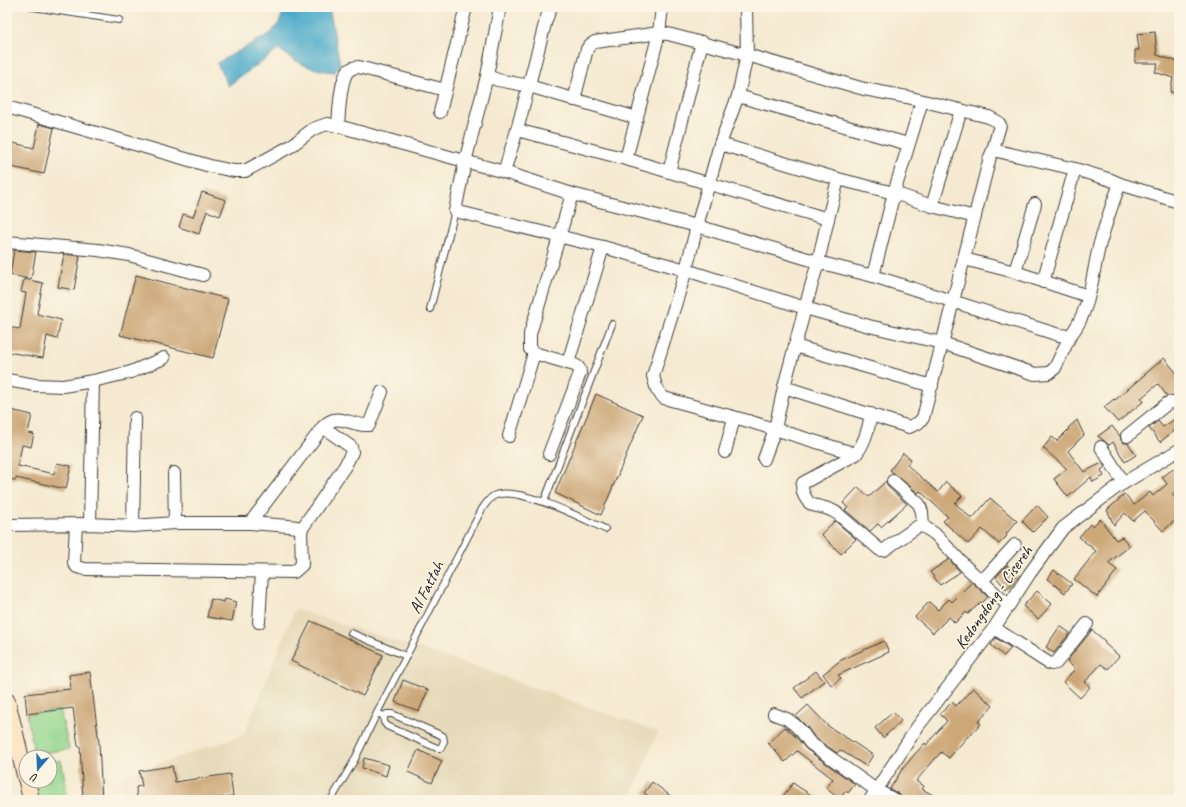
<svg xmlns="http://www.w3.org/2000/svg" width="1186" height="807" font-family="Caveat,sans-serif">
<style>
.built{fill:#e6daba}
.green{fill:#95d78f;stroke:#587a56}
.water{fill:#4caaca;stroke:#346373}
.building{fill:#cca778}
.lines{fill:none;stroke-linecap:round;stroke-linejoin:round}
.lane-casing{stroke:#3d3b37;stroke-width:8}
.street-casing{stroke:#3d3b37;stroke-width:14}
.secondary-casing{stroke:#3d3b37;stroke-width:18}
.lane{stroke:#fff;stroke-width:6}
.street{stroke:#fff;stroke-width:12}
.secondary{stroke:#fee5c5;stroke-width:16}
.labels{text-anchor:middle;stroke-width:3.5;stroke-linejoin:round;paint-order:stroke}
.street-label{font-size:17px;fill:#1c1c1c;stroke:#fcf5e5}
</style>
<rect width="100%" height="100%" fill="#fcf5e5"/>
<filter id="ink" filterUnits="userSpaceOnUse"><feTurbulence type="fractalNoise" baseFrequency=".025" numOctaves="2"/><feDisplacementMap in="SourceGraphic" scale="8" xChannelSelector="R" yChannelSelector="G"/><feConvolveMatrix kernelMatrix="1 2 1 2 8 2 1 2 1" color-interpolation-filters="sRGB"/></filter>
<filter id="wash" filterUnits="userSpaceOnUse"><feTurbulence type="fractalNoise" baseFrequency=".012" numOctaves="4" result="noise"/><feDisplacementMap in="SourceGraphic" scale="16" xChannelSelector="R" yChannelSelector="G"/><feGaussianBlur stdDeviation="0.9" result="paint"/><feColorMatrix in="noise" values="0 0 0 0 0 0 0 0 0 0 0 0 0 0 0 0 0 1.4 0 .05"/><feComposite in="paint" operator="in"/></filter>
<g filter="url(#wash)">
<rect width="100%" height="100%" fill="#f5ead1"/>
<path class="built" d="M295,609L485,670L658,732L629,800H126L122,776L244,735Z"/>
<g class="green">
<path d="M60,710L69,749L34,754L27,714Z"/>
<path d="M61,760L69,800H38L33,781H50V762Z"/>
</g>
<path class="water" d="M285,7H329L340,64L335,72C314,71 295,63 279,49C263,62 244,73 228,86L217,63L271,33L279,23Z"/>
<g id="blocks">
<g class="building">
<path d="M1155,32L1157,55L1179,62V94L1170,92L1173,78L1155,72L1158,63H1135V50H1139L1137,34Z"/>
<path d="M39,124L54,128L44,174L7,166L9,142L34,148Z"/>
<path d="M202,192L226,200L220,216L207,211L199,234L179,227L183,214L193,217Z"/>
<path d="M14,250L36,252L31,279L10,275Z"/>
<path d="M64,254L80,256L74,290L58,287Z"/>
<path d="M136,275L228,299L213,358L120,335Z"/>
<path d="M24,279L43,283L37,314L61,320L57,339L47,336L43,358L7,352V327L20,329L26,293L21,292Z"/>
<path d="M1164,358L1179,376V391L1174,395L1167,396L1158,384L1141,398L1144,401L1118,422L1104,407L1114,399L1115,400Z"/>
<path d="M596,394L643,415L601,515L555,493Z"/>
<path d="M7,409L32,415L28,433L34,434L31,447L22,445L18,466L54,474L57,463L71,466L66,489L16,478V480L7,479Z"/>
<path d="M1179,416V427L1160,442L1149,428L1158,421L1163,427Z"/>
<path d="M1077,420L1084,435L1068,451L1084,472L1102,463L1105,467L1101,470L1104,476L1093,482L1091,477L1068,497L1054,479L1067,469L1043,448L1052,437L1057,441L1069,429L1068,428Z"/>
<path d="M1112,426L1120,436L1121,440L1124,443H1128L1136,455L1125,462L1113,442L1109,445L1098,436Z"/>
<path d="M903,453L911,459L907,465L938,492L946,482L962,496L955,503L972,519L990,498L1017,521L1006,534L1007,536L999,544L982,529L968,544L943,521L948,517L920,491L918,493L890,470Z"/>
<path d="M1179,465V489L1172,494L1178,502L1175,505L1179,510V517L1163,531L1145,511L1133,521L1125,513L1114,525L1107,510L1125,494L1134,505L1150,492L1153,496L1167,484L1162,477Z"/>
<path d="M886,481L888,487L907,504L881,527L878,524L870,531L845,510L848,508L843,503L858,487L869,497Z"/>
<path d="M1037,505L1048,517L1033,532L1022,521Z"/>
<path d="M1100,519L1116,540L1122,537L1130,546L1108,563L1117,570L1097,597L1074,579L1096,551L1079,537L1090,524L1093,526Z"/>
<path d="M835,521L856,539L841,554L821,534Z"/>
<path d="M949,559L960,572L940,585L930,572Z"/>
<path d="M1007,565L1018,578L1006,589L996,577Z"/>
<path d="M1054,570L1072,584L1065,593L1047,579Z"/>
<path d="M972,582L988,597L982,603L981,602L968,614L966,612L955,623L949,617L933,633L915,617L929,602L938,610L949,599L952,602Z"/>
<path d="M1037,591L1052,604L1038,619L1023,606Z"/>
<path d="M211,599L224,602L225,599L236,602L232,621L207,617Z"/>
<path d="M311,621L383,655L363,696L291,661Z"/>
<path d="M1060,626L1070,633L1054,653L1046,647Z"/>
<path d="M1092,630L1105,641L1104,643L1119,656L1108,669L1101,664L1085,682L1090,687L1080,698L1063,682L1075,669L1067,661Z"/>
<path d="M996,638L1011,648L1004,656L991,645Z"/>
<path d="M884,641L889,652L838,675L841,678L832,686L823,674L841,660Z"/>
<path d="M816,671L824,681L802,698L794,688Z"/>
<path d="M90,672L99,743L102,800H83L80,746H78L73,708L27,714L25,694L71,689L69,675Z"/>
<path d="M403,680L428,690L419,711L395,702Z"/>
<path d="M973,688L993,706L978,722L981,724L969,737L968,736L949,758L941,752L916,781L924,786L922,789L942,800H902L899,794L890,789L901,771L914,755L925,743L926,745L947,721L940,714L952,702L956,706Z"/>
<path d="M808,705L828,726L873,755L866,766L840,750L837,753L815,738L807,727L796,716Z"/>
<path d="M893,712L901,721L883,738L875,728Z"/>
<path d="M785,727L796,737L806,749L855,784L848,793L846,791L839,799L826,788L833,779L797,751L785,762L768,743Z"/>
<path d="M418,750L442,761L432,783L408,772Z"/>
<path d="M364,758L389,765L386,776L362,768Z"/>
<path d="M172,766L175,782L230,774L233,796L203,800H137L136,787L142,786L139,771Z"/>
<path d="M652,782L676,800H654L644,793Z"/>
<path d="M793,783L800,788L820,800H780Z"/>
</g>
</g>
</g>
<g filter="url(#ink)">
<use href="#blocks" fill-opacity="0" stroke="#3d3b37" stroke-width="1"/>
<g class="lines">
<g class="lane-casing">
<g id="lane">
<path d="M33,7L119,20"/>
<path d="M430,309L455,211"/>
<path d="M544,502L612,324"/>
<path d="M351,633L406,656"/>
<path d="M377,713L384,716V722L387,726L437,748H441L444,741L443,736L392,714H387L384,716"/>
<path d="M331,800L354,761L377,713L482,509C485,505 488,500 492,497C512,482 584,519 605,529"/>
</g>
</g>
<g class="street-casing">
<g id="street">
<path d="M746,7L747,55L738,96L720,144L697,226L686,270L653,376L657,390L664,398L748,421L856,454"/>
<path d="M487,76L500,7"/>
<path d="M738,96L908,144"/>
<path d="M574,100L587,49L590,45L595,42L659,33L668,34L747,55L864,89L907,97L989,117L998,122L1000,125L993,150"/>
<path d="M7,107L210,166L234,171H245L291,146L313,129L327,124L338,126L504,172L572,194L697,226L818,262L873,276L1059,335L1070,336C1091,311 1092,273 1100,243C1106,223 1112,203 1120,184L1111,180L1075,169L993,150L990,157L923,418L918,423L909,427L784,387"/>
<path d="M440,112L466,7"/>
<path d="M338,126C339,114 340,80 348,71C351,68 355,67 359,67L445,90"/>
<path d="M517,130L626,159L828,219L818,262L805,308L686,270L603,247L455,211L465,162L487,76L498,80L529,86L637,118"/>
<path d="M720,144L838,179L894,193L932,206L975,217"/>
<path d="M626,159L659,33L662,7"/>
<path d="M504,172L517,130L546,20L551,7"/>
<path d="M669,172L702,42"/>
<path d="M1120,184L1179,202"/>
<path d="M932,206L961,110"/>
<path d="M828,219L838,179"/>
<path d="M7,242L98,250L129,255L203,275"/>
<path d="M964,259L1015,272L1088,296"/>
<path d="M1015,272L1035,204"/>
<path d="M873,276L894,193L922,101"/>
<path d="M1043,282L1075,169"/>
<path d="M795,346L932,386"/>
<path d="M534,353L530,349V334L572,194"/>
<path d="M7,380L35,385L63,386L93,381L131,372L164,358"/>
<path d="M871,414C869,427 864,444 856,454L803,483C800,490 806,502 813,505C823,508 828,507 838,514L880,550H884L917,527L923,526L935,534L967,568L1008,605"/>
<path d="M323,427C338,410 351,427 369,425L382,392"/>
<path d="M509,436L534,353L568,363L603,247"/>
<path d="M1127,436L1168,403L1172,402L1179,404"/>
<path d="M1101,447L1124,483"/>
<path d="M725,452L734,418"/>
<path d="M549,454L580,373C580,365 574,365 568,363"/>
<path d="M764,459L775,429L784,387L805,308L869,326L942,343L1035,374L1049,373L1055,368L1070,336"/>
<path d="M174,473L175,523"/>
<path d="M893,481L919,504L922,512L923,526"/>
<path d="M250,523L323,427L351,447L352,452L345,466L301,530"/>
<path d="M90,524L93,381"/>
<path d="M7,525L90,524L133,526L175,523H250L289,526L297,527L301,530L302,565L294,572L85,569L77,567L74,563L76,524"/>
<path d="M133,526L135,418"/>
<path d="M982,581L1015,545"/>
<path d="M259,622L262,572"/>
<path d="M994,628L1047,662L1051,664L1056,663L1087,624"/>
<path d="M774,714L787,719L795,725L802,732L810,743L876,790L895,800"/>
<path d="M870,800L918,726L994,628L1030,573L1063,528L1117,487L1179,450"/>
</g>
</g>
<g class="secondary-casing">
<g id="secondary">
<path d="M7,701L26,779"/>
<path d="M27,781L31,800"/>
</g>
</g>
<use href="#lane" class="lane"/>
<use href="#street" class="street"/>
<use href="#secondary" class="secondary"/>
</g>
</g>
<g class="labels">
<g class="street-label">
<text transform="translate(426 587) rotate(-63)" y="6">Al Fattah</text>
<text transform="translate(993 597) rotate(-55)" y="6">Kedongdong - Cisereh</text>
</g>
</g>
<rect width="1186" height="807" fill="none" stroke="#fcf5e5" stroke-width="24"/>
<g transform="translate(38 769) rotate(199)"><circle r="19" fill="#fcf5e5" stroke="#a29e95"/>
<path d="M0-3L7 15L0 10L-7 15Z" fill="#1f6fb2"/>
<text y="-6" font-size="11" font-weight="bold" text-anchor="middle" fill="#1c1c1c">U</text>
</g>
</svg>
